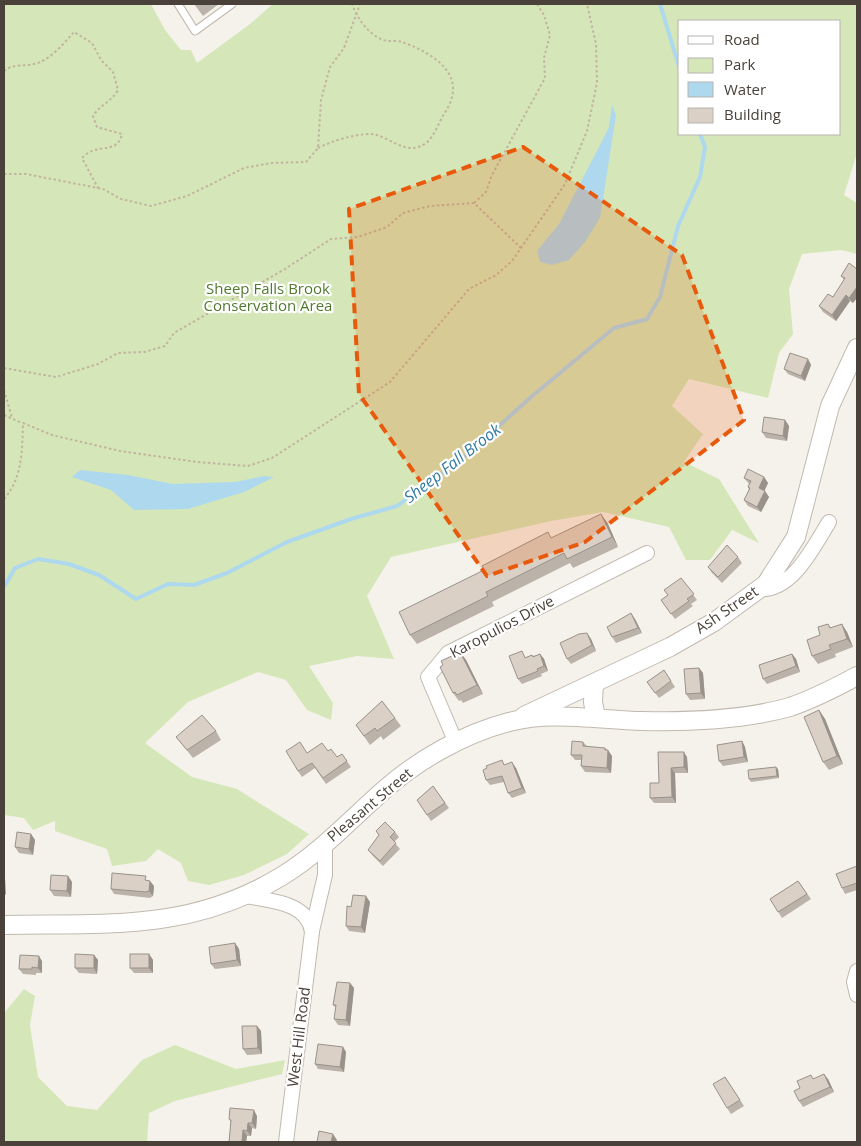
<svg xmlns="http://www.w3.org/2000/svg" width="861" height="1146" font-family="'Open Sans',sans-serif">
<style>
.green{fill:#d5e7b8;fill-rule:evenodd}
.water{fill:#add8ee}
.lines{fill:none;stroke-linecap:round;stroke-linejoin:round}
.stream{stroke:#add8ee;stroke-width:4}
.service-casing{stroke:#c1b9af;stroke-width:9}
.minor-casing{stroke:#c1b9af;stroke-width:16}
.tertiary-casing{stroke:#c1b9af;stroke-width:20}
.path{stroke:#c2b4a1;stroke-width:2;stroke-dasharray:2.5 2.5;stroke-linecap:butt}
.service{stroke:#fff;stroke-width:7}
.minor{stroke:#fff;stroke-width:14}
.tertiary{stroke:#fff;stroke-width:18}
.wall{fill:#bbb3a9}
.shaded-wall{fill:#99928a}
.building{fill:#dad0c5;stroke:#99928a}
.marked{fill:#e8590c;fill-opacity:0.2;stroke:#e8590c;stroke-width:4;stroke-dasharray:10 6;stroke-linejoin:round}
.labels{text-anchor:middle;stroke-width:4.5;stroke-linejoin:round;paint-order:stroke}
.park-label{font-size:15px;fill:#517a2f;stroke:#fff}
.street-label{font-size:15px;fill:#4a423a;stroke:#fff}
.water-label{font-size:16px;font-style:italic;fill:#327ba2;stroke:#fff}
</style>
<rect width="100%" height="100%" fill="#f5f2ec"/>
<g class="green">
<path d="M4,4H151L165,30L181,50H191L197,63L250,24L273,4H857V153L844,195L857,203V254L841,250L802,254L789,289L793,334L779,353L768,398L689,379L672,406L703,434L684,462L719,479L759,543L732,530L710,560H686L669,527L603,512L551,521L391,557L367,596L394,659L357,656L309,666L333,703L331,720L307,710L286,680L258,672L188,702L145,743L192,777L237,789L309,834L287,854L244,875L209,885L188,881L181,863L158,849L146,861L112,866L107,849L55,831V821L33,830L24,818L4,815ZM680,21H840V134H680Z"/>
<path d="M24,989L35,996L30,1025L38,1077L67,1106L97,1110L142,1060L175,1045L236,1069L285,1060L282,1074L175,1101L149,1113L147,1142H4V1013Z"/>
</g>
<g class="water">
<path d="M612,105L616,115L600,218L585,242L569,260L552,265L540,262L537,251L559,224L600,145L609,127Z"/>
<path d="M80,470L128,475L173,484L235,482L264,476L274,477L244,492L188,509L134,510L111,490L72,477Z"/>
</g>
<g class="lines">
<g class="stream">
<path d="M660,4L680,70"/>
<path d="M4,587L15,568L38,559L69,564L99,575L136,599L168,584L194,585L227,573L287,542L351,519L397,506L469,453L531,397L614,328L647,319L660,297L678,226L700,177L705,147L700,134"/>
</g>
<g class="service-casing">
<path id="service" d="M178,4L195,31L232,4"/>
</g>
<g class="minor-casing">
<g id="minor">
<path d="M759,589C792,592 814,546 829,522"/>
<path d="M456,743L428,677L448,653L647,553"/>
<path d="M246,896C270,901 308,902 312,932L286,1142"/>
<path d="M312,931L325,875V843"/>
<path d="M857,971L854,982L857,995"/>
</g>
</g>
<g class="tertiary-casing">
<g id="tertiary">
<path d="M594,683L593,702L596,718"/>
<path d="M524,716L670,647L714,622L766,584L796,537L830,406L857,348"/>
<path d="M4,925C106,923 190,932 282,876C320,853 351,819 384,790C419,759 464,734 509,722C552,711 599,720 643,721C691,722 744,720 790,707C813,699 835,688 857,676"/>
</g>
</g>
<g class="path">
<path d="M4,71C13,63 27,67 38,63C53,57 64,43 74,32L92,43L101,60L113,72L118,90C111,102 100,105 93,116L97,127L122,134C118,151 105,146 92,151C89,152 85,155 82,158L98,188"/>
<path d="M318,148C332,141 362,131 377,135C393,140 408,156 426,143C434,137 439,122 444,114C470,76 435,54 402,42C396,40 389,42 383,40C368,34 357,18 352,4"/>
<path d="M4,174H26L103,189L121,199L151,206L187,196L244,168L271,163L306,162L318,148L321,100L330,67L344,48L360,4"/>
<path d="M474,203L486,192L492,175L545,78L544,58L550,35L544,15L537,4"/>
<path d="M4,368L56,377L98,364L118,353L144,352L165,346L174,333L285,269L331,239L358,237L387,227L403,213L430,206L474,203L521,248"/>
<path d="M4,390L12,418"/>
<path d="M4,415L22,423"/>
<path d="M4,499C23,477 22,450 23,423L52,435L120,451L197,462L248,466L272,458L390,382L469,289L496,275L512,261L565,184L587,131L597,83L596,44L587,4"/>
</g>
<use href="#service" class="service"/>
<use href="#minor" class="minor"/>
<use href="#tertiary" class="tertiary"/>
</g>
<g class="wall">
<path d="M194,4H219L203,16Z"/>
<path d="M849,263L853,303L850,301L836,321L823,312L819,306L833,297L844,280L841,276Z"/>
<path d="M808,359L811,365L805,381L788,374L784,369Z"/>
<path d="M785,420L789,426L787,441L766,438L762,432Z"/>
<path d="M764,477L768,483L764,491L769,497L761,512L748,506L744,500L749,490L748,487L749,484L744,478Z"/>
<path d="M601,514L608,524L618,547L573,568L570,563L492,602L494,606L417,644L410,635L552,538Z"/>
<path d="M738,557L742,563L722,583L712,573L708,567Z"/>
<path d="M681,578L697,600L691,604L693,606L675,619L661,600L668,595Z"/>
<path d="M635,619L642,633L616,643L612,637Z"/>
<path d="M828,624L831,628L847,632L853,647L835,654L836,657L818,664L812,656L820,635Z"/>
<path d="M587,633L591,639L596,651L571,664L567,659Z"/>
<path d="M460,652L466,660L483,694L463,703L461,700L459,701L453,693L443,665Z"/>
<path d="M540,654L544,659L548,671L541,674L542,676L522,684L518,679L526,657L532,655L533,656Z"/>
<path d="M792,654L796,659L800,672L767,684L763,679Z"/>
<path d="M699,668L703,673L705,699L690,700L686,694Z"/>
<path d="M664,670L675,687L659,698L647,682Z"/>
<path d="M819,710L825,719L843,764L829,770L823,762Z"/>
<path d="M395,718L401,726L383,740L381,736L370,745L356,725Z"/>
<path d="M216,731L221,740L193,758L176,737Z"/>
<path d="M742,741L745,747L748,762L723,766L719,761Z"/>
<path d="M583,742L587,746L607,750L612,756L611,773L585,772L581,766V760H575L571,755Z"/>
<path d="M328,751L337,757L342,754L351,767L326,784L315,768L302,777L298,771L307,753Z"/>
<path d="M658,752L687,757L688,773H675L676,803H654L650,798L659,783Z"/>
<path d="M506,765L516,768L526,793L512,798L508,793L504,782L490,785L486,780Z"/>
<path d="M778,769L779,778L751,782L749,779Z"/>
<path d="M433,786L449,808L431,821L417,800Z"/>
<path d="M376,831L395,832L399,837L394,842L400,849L383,866L372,855L368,850L379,835Z"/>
<path d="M31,834L35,840L33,855L19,853L15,847Z"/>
<path d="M857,866V890L845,894L842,888Z"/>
<path d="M68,876L72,882L71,897L54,896L50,890Z"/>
<path d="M148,880L154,886L153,896L150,898L114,894L111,889Z"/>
<path d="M798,881L811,899L782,918L770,899Z"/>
<path d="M370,902L365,933L349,931L346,926Z"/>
<path d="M235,943L239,949L241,966L215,969L211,964Z"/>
<path d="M149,954L153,960V973H134L130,968Z"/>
<path d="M94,955L98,960L97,974L79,973L75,968Z"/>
<path d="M42,961V973H36V975L23,974L19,969Z"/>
<path d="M350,983L354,988L350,1026L338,1025L334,1019L336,1008L333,1005Z"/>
<path d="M257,1026L261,1031L262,1054L247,1055L243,1049Z"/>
<path d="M343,1047L346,1052L344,1072L318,1069L315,1064Z"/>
<path d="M725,1077L744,1106L731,1114L727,1108Z"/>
<path d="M814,1079H828L834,1092L803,1107L799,1101L800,1088Z"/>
<path d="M257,1116L256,1129L252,1128L251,1136H247L246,1142H229L231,1123L229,1119Z"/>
</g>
<g class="shaded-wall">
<path d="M857,287V298L853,303L849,298Z"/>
<path d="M846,295L850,301L836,321L832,315Z"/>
<path d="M808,359L811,365L805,381L801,376Z"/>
<path d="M785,420L789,426L787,441L783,436Z"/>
<path d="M764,477L768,483L763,494L759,488Z"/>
<path d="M765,491L769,497L761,512L757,507Z"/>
<path d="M601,514L608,524L618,547L612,537Z"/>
<path d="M631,613L635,619L642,633L638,628Z"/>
<path d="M842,624L847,632L853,647L847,639Z"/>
<path d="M587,633L591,639L596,651L592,645Z"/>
<path d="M460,652L466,660L483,694L477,685Z"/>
<path d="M540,654L544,659L548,671L544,666Z"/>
<path d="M792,654L796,659L800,672L796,666Z"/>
<path d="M699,668L703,673L705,699L701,693Z"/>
<path d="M819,710L825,719L843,764L837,756Z"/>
<path d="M742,741L745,747L748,762L744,757Z"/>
<path d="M605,748L608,752V750L612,756L611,773L607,768Z"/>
<path d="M684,752L687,757L688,773L684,767Z"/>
<path d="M512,762L516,768L526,793L522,788Z"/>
<path d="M776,767L778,769L779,778L777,776Z"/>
<path d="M671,768L675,773L676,803L672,797Z"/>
<path d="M31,834L35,840L33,855L29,849Z"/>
<path d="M4,876L5,878L6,895L4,893Z"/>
<path d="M68,876L72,882L71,897L67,891Z"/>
<path d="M150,881L154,886L153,896L149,891Z"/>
<path d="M366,896L370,902L365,933L361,927Z"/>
<path d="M235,943L239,949L241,966L237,960Z"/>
<path d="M149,954L153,960V973L149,968Z"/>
<path d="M94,955L98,960L97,974L94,968Z"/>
<path d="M39,956L42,961V973L38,968Z"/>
<path d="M350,983L354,988L350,1026L346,1020Z"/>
<path d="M257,1026L261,1031L262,1054L258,1048Z"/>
<path d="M343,1047L346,1052L344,1072L340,1067Z"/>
<path d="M824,1074L828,1079L834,1092L830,1087Z"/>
<path d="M254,1110L257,1116L256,1129L252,1123Z"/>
<path d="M248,1123L252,1128L251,1136L247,1131Z"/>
<path d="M243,1130L247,1136L246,1142H242Z"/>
<path d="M333,1134L337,1140L336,1142H331Z"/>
</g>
<g class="building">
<path d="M849,263L857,269V287L849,298L846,295L832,315L819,306L828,294L833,297L845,278L841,276Z"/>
<path d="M790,353L808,359L801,376L784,369Z"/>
<path d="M764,417L785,420L783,436L762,432Z"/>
<path d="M748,469L764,477L759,488L765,491L757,507L744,500L750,488L748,487L751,481L744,478Z"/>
<path d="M601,514L612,537L567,559L564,553L486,592L488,596L410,635L399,612L484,570L482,566L548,532L551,538Z"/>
<path d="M727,545L738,557L718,577L708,567Z"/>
<path d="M681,578L694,594L687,599L689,601L671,614L661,600L668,595L664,590Z"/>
<path d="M631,613L638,628L612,637L607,627Z"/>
<path d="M828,624L830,628L842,624L847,639L829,645L831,649L812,656L807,640L820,635L818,627Z"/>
<path d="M587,633L592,645L567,659L560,643L579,634Z"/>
<path d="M522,651L525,658L532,655L533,657L540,654L544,666L537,669L538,671L518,679L509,656Z"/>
<path d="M460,652L477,685L457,695L455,692L453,693L440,667L443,665L441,661Z"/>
<path d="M792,654L796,666L763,679L759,665Z"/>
<path d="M699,668L701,693L686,694L684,669Z"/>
<path d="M664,670L671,681L655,693L647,682Z"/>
<path d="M382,701L395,718L377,731L375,728L364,736L356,725Z"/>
<path d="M819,710L837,756L823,762L804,717Z"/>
<path d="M202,715L216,731L187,750L176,737Z"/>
<path d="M572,741L583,742V746L605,748V750H608L607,768L581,766L582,755H571Z"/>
<path d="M742,741L744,757L719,761L717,745Z"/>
<path d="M300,742L307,753L322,743L328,751L331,749L337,757L342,754L347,761L323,778L312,763L298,771L286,751Z"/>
<path d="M658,752H684V767L671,768L672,797L650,798V783H659Z"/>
<path d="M502,760L504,765L512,762L522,788L508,793L502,776L486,780L483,770L487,768L486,766Z"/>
<path d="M776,767L777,776L749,779L748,770Z"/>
<path d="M433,786L445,803L427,815L417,800Z"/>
<path d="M385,822L395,832L390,837L396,843L380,861L368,850L379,835L376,831Z"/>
<path d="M17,832L31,834L29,849L15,847Z"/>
<path d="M857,866V883L842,888L836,874Z"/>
<path d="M112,873L146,876L145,880L150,881L149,891L146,892L111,889Z"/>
<path d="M51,875L68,876L67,891L50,890Z"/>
<path d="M798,881L807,894L778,912L770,899Z"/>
<path d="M353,895L366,896L361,927L346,926L347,906L351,907Z"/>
<path d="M235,943L237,960L211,964L209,947Z"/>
<path d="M75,954L94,955V968H75Z"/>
<rect x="130" y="954" width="19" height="14"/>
<path d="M20,955L39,956L38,968L32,967V969H19Z"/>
<path d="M337,982L350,983L346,1020L334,1019L336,1005H333Z"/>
<path d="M242,1026H257L258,1048L243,1049Z"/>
<path d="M318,1044L343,1047L340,1067L315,1064Z"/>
<path d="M824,1074L830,1087L799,1101L794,1091L800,1088L797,1081L811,1075L813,1079Z"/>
<path d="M725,1077L740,1100L727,1108L713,1084Z"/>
<path d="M230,1108L254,1110L252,1123H248L247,1131L243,1130L242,1142H229L231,1120L229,1119Z"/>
<path d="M319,1131L333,1134L331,1142H317Z"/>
</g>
<path class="marked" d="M523,147L682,255L744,420L585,542L487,576L359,394L349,209Z"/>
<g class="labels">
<g class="park-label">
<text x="268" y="294">Sheep Falls Brook<tspan x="268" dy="17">Conservation Area</tspan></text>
</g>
<g class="street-label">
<text transform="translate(727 610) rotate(-34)" y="5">Ash Street</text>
<text transform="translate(502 627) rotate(-28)" y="5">Karopulios Drive</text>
<text transform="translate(370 805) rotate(-40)" y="5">Pleasant Street</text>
<text transform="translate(299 1037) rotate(-83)" y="5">West Hill Road</text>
</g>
<g class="water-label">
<text transform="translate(452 463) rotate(-38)" y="6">Sheep Fall Brook</text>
</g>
</g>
<rect width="861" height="1146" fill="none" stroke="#4a423a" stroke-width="10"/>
<rect x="678" y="20" width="162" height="115" fill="#ffffff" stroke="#b7b3b0"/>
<rect x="688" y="36" width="25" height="8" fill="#ffffff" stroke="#b7b3b0"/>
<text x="724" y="45" font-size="15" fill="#4a423a">Road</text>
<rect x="688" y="58" width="25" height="15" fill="#d5e7b8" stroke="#b7b3b0"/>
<text x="724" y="70" font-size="15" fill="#4a423a">Park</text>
<rect x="688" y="82" width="25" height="15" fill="#add8ee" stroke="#b7b3b0"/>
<text x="724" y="95" font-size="15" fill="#4a423a">Water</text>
<rect x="688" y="108" width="25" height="15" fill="#dad0c5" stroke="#b7b3b0"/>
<text x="724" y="120" font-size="15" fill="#4a423a">Building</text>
</svg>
